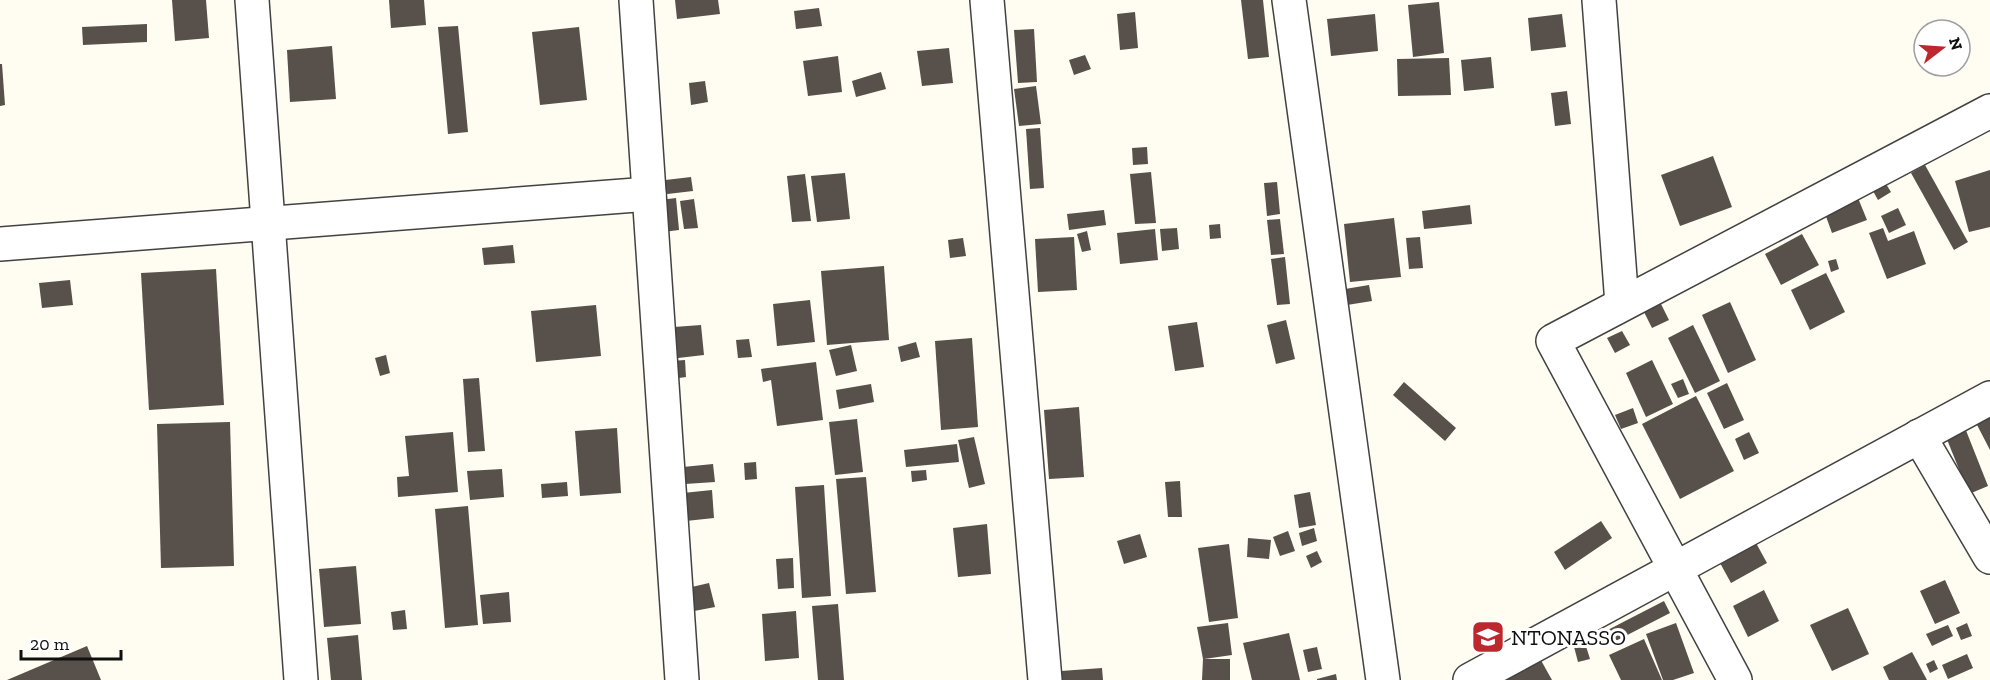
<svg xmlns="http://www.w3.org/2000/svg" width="1990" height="680" font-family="'Zilla Slab',serif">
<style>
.building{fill:#57504b}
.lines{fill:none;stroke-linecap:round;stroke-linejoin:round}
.street-casing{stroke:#424242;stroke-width:36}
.street{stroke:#fff;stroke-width:33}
.labels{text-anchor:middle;stroke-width:6;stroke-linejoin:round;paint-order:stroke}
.poi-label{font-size:22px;fill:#0f0f0f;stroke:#fff;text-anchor:start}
</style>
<rect width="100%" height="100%" fill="#fffcf1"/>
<g class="building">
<path d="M172,0H206L209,38L175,41Z"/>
<path d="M389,0H424L426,25L391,28Z"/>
<path d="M675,0H718L720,14L677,19Z"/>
<path d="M1241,0H1263L1269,57L1248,59Z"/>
<path d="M1439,2L1444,53L1413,57L1408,5Z"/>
<path d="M819,8L822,26L796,29L794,11Z"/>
<path d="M1135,12L1138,48L1120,50L1117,14Z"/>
<path d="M1375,14L1378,51L1331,56L1327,19Z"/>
<path d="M1562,14L1566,47L1531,51L1528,18Z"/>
<path d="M147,24V42L83,45L82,27Z"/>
<path d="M458,26L468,132L448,134L438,27Z"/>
<path d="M579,27L587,100L540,105L532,32Z"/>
<path d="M1034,29L1037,82L1018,83L1014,30Z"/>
<path d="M332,46L336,99L290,102L287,50Z"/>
<path d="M949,48L953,83L922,86L917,51Z"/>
<path d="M1085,55L1091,69L1074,75L1069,60Z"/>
<path d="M838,56L842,92L808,96L803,61Z"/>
<path d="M1491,57L1494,88L1464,91L1461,60Z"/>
<path d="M1449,58L1451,95L1398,96L1397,59Z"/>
<path d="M0,64H2L5,105L0,106Z"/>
<path d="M881,72L886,89L856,97L852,81Z"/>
<path d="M705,81L708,102L691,105L689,83Z"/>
<path d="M1036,86L1041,124L1019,126L1014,89Z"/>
<path d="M1567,91L1571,124L1555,126L1551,93Z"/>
<path d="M1040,128L1044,188L1030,189L1026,129Z"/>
<path d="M1147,147L1148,164L1133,165L1132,148Z"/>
<path d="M1713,156L1732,207L1680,226L1661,175Z"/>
<path d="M1925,165L1968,242L1954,250L1911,173Z"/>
<path d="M1990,170V227L1969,232L1955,181Z"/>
<path d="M1151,172L1156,223L1135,224L1130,174Z"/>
<path d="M845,173L850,219L817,222L811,176Z"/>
<path d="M805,174L811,221L792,222L787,176Z"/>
<path d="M691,177L693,191L659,195L657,181Z"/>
<path d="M1277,182L1280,214L1267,216L1264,183Z"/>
<path d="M1886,184L1891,192L1878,200L1873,191Z"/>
<path d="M676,198L679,230L663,232L660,200Z"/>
<path d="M1858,198L1867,220L1832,233L1824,211Z"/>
<path d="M694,199L698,228L684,229L680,201Z"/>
<path d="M1470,205L1472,224L1424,229L1422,211Z"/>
<path d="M1898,208L1906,225L1889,233L1881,216Z"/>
<path d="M1104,210L1106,225L1069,230L1067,214Z"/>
<path d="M1394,218L1401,277L1350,282L1344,224Z"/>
<path d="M1280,219L1284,254L1271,255L1267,220Z"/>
<path d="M1220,224L1221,238L1210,239L1209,225Z"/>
<path d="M1177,228L1179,249L1162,251L1160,229Z"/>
<path d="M1883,228L1888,241L1914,231L1926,264L1887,279L1869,233Z"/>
<path d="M1155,229L1158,260L1120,264L1117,233Z"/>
<path d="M1087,231L1091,250L1082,252L1077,234Z"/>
<path d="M1802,234L1819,265L1781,285L1765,254Z"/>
<path d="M1074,237L1077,290L1038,292L1035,239Z"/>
<path d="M1420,237L1423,268L1409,269L1406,238Z"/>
<path d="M963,238L966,256L950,258L948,240Z"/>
<path d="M513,245L515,263L484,265L482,248Z"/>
<path d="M1285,257L1290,304L1277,305L1271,259Z"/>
<path d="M1836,259L1839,269L1831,272L1828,261Z"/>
<path d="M884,266L889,340L827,345L821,271Z"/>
<path d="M216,269L224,405L149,410L141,273Z"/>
<path d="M1826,273L1845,312L1810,330L1791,290Z"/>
<path d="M70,280L73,305L42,308L39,283Z"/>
<path d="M1369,285L1372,301L1347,305L1345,289Z"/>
<path d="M810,300L815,342L777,346L773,304Z"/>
<path d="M1730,302L1756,360L1728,373L1702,315Z"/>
<path d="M1661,304L1669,320L1652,328L1644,312Z"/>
<path d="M596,305L601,356L536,362L531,311Z"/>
<path d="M1286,320L1295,359L1276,364L1267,325Z"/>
<path d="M1197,322L1204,367L1175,371L1168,326Z"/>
<path d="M701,325L704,355L678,358L674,327Z"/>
<path d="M1693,325L1720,381L1695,393L1668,338Z"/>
<path d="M1622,331L1630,345L1615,353L1607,338Z"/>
<path d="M972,338L978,427L941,430L935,341Z"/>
<path d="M749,339L752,357L738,358L736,340Z"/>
<path d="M916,342L920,357L901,362L898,347Z"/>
<path d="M851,345L857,371L836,376L829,350Z"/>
<path d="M386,355L390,373L380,376L375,358Z"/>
<path d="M685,360L686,377L672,379L671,361Z"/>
<path d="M1652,360L1673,404L1646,417L1626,373Z"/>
<path d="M816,362L823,420L777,426L771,380L763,382L761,369Z"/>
<path d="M479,378L485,451L468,452L463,379Z"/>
<path d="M1683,379L1689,394L1678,398L1671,384Z"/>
<path d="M1404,382L1456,428L1445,441L1393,395Z"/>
<path d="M1727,383L1744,420L1724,429L1707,393Z"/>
<path d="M871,384L874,402L839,409L836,390Z"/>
<path d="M1696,396L1734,471L1680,499L1642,424Z"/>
<path d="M1079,407L1084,477L1049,479L1044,410Z"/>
<path d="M1633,408L1638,423L1621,429L1615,415Z"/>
<path d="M1990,413V450L1975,421Z"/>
<path d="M857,419L863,472L835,475L829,422Z"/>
<path d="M230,422L234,566L161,568L157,424Z"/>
<path d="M617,428L621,493L580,496L575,431Z"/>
<path d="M1965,428L1988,486L1969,494L1946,437Z"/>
<path d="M453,432L458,492L398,497L397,477L409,476L405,436Z"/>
<path d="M1749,432L1759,453L1744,460L1735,439Z"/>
<path d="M974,437L985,484L969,488L958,440Z"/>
<path d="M957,444L959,462L906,467L904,450Z"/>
<path d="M756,462L757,479L745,480L744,463Z"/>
<path d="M713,464L715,482L685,484L683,467Z"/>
<path d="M502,469L504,497L470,500L467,471Z"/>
<path d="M926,470L927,480L912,482L911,471Z"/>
<path d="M866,477L876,592L846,594L836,479Z"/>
<path d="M1180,481L1182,517H1168L1165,482Z"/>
<path d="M567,482L568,496L542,498L541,484Z"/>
<path d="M824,485L831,596L802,598L795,487Z"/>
<path d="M712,490L714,518L686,521L683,493Z"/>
<path d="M1310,492L1316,525L1299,528L1294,495Z"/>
<path d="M468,506L478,625L445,628L435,509Z"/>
<path d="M1601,521L1612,538L1565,570L1554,552Z"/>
<path d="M987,524L991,574L958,577L953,528Z"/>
<path d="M1314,528L1317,541L1302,546L1299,533Z"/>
<path d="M1288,531L1295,551L1280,556L1273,537Z"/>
<path d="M1750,532L1767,563L1731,583L1714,552Z"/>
<path d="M1140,534L1147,557L1124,564L1117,541Z"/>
<path d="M1248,538L1271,540L1269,559L1247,557Z"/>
<path d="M1229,544L1238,618L1209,622L1198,548Z"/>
<path d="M1317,551L1322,562L1311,568L1306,556Z"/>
<path d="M793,558L794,588L778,589L776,559Z"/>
<path d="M356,566L361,624L324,627L319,569Z"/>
<path d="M1945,580L1960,613L1935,624L1920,591Z"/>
<path d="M709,583L715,607L689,612L683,589Z"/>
<path d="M1764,590L1779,621L1748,637L1733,606Z"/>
<path d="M509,592L511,622L483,624L480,595Z"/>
<path d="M1664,601L1670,613L1604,647L1598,635Z"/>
<path d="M838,604L844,680H818L812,606Z"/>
<path d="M1848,608L1869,654L1832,671L1810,625Z"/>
<path d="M405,610L407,629L393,630L391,612Z"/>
<path d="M796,611L799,658L765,661L762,614Z"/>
<path d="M1228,623L1232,655L1204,659H1230V680H1202L1203,659L1197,627Z"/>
<path d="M1676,623L1694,673L1673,680H1663L1646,634Z"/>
<path d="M1967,623L1972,636L1961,640L1956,628Z"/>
<path d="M1948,625L1953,636L1932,646L1926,634Z"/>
<path d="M1289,633L1300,680H1252L1243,643Z"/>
<path d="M358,635L362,680H331L327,638Z"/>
<path d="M1644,639L1662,680H1621L1609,655Z"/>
<path d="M1584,640L1590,659L1578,662L1573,643Z"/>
<path d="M87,646L101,680H7Z"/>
<path d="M1317,647L1322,669L1308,672L1303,650Z"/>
<path d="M1912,652L1927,680H1889L1883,667Z"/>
<path d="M1967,654L1973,668L1948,679L1942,665Z"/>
<path d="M1538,655L1552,680H1493Z"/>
<path d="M1934,660L1938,669L1930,673L1926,664Z"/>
<path d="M1102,668L1103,680H1062L1061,671Z"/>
<path d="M1336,674L1337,680H1317V679Z"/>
</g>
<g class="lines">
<g class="street-casing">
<g id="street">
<path d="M252,0L301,680"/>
<path d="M636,0L682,680"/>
<path d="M987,0L1045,680"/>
<path d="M1289,0L1383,680"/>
<path d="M1599,0L1622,304"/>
<path d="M0,244L649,194"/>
<path d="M1919,436L1990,557"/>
<path d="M1470,680L1990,398"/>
<path d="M1735,680L1553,341L1990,111"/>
</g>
</g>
<use href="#street" class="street"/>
</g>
<defs>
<g id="school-square" transform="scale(1.725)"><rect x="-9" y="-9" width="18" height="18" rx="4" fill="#bd282e" stroke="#fff"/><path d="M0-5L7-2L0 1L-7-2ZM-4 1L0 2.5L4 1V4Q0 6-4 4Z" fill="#fff"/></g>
</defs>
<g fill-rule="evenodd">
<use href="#school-square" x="1488" y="637"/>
</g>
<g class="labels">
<g class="poi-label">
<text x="1511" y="645">NTONASSO</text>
</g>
</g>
<g transform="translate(1942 48) rotate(73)"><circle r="28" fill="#ffffff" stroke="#9f9f9f" stroke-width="1.5"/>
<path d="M0-4.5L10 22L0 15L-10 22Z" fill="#bd282e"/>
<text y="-9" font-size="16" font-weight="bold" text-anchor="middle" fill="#0f0f0f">N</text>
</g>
<path d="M21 650v9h100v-9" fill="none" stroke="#0f0f0f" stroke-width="3"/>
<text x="30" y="650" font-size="18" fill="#0f0f0f" stroke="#ffffff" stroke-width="4.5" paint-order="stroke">20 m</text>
</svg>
